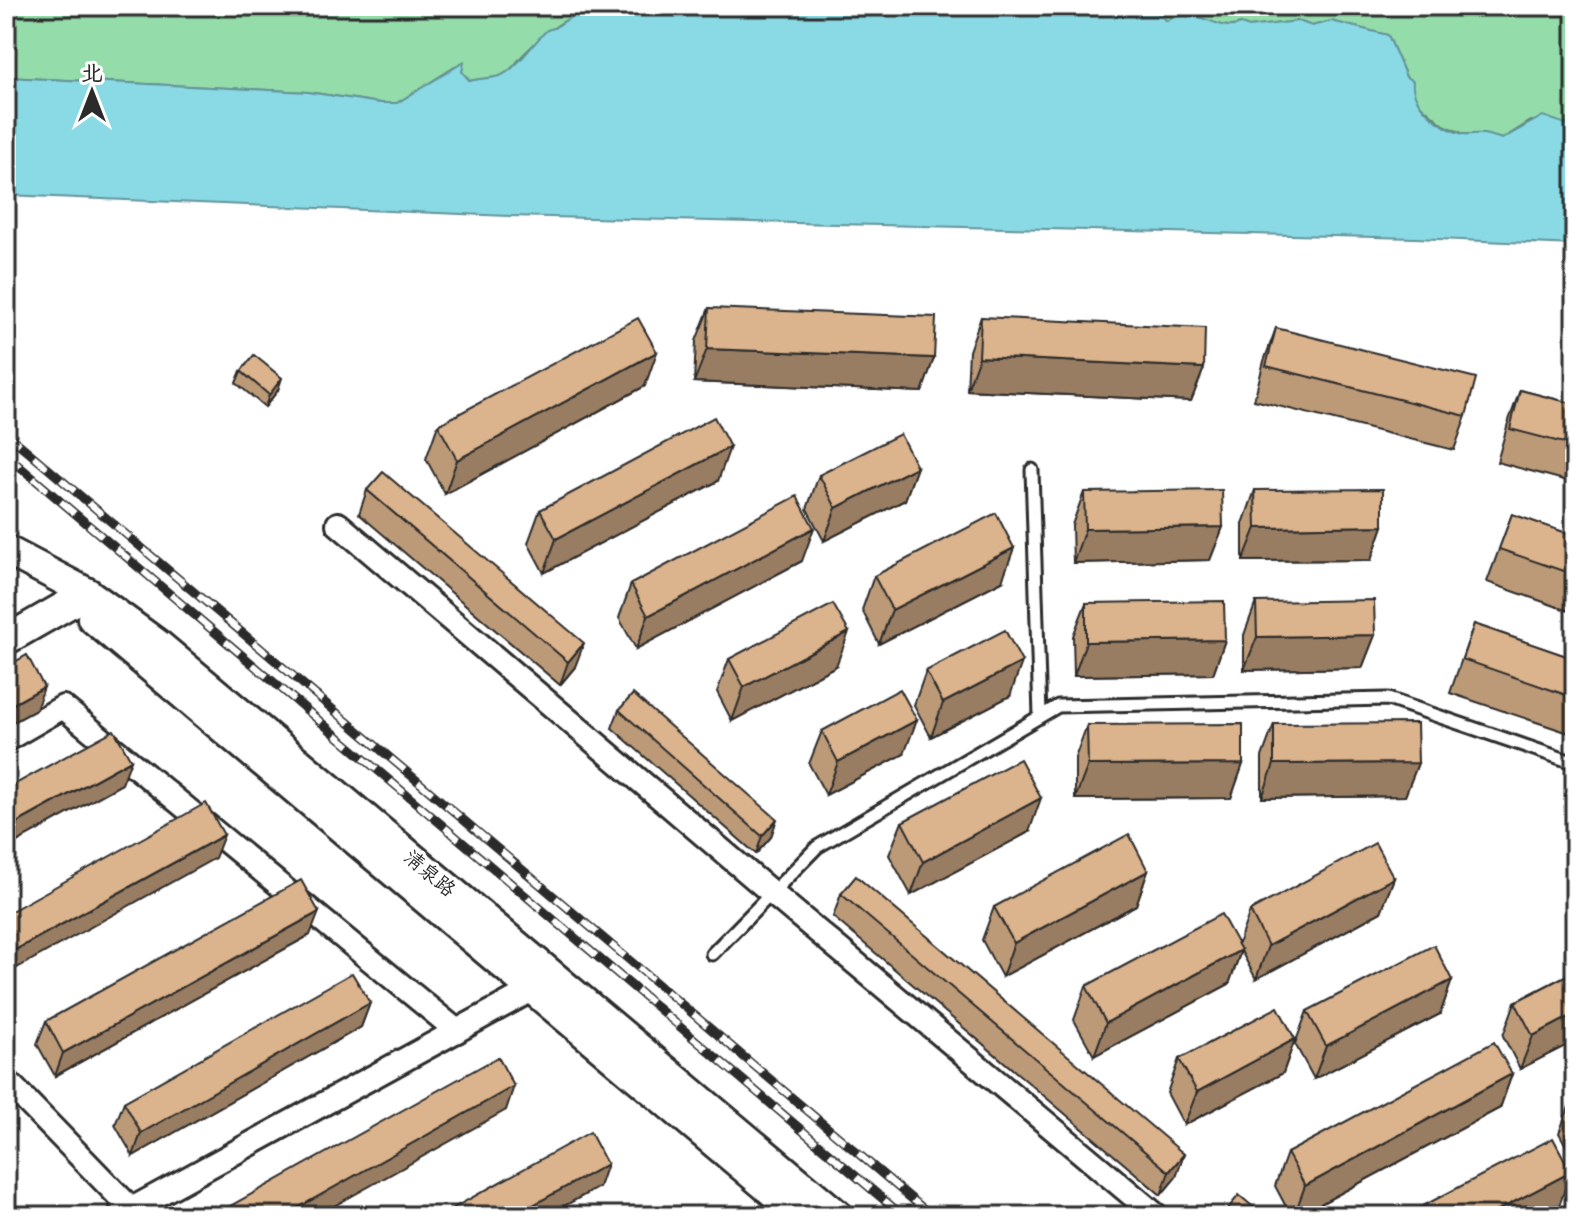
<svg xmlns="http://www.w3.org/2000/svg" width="1581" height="1222" font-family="Kalam,'LXGW WenKai TC',sans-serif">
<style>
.green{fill:#94dcaa;stroke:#60846a;stroke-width:2}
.water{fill:#8adae5;stroke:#64949b;stroke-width:2}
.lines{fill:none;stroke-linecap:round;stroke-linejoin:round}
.service-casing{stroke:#2b2b2b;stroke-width:17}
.minor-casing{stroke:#2b2b2b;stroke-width:28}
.tertiary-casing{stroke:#2b2b2b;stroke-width:34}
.service{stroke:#fff;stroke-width:11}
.minor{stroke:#fff;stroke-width:22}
.tertiary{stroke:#fff;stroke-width:28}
.rail-casing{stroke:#2b2b2b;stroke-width:9}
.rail{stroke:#fff;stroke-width:6;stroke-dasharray:18;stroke-linecap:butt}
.wall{fill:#bc9a78;stroke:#2b2b2b;stroke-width:2}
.shaded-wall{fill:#997d62;stroke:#2b2b2b;stroke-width:2}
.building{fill:#dbb38c;stroke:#2b2b2b;stroke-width:2}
.labels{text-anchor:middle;stroke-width:6;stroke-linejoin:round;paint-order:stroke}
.street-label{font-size:20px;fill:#2b2b2b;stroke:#fff}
</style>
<rect width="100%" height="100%" fill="#fff"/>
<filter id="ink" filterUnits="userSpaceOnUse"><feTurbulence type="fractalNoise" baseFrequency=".0125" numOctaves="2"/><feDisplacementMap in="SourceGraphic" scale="16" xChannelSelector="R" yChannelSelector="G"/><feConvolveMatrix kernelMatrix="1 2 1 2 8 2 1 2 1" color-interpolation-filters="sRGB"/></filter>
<g filter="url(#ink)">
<g class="green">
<path d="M6,6H605C571,12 547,30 524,54C516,62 513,70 501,76C493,79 480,78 470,81L462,72L463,62L397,103H380L308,92L6,77Z"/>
<path d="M816,6H930L927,14H887L877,10L867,14L819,9Z"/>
<path d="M990,6H1111V8L1097,10L1009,13Z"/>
<path d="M1122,6H1575V136L1565,124L1531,121L1502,139L1483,134H1464L1444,125L1424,108L1416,100L1388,35L1331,21L1312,26L1298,21L1249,27L1241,24C1217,34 1195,3 1167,21L1157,13L1135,12Z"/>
</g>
<path class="water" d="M605,6H774L782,8L816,6L820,9L867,14L877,10L887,14H926L930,6H990L1009,13L1097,10L1122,6L1135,12L1157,13L1167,21C1197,2 1217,35 1241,24L1249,27L1298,21L1312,26L1331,21L1388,35L1406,77L1413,81C1410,104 1442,129 1463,134C1469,135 1476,133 1483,134C1489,135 1496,137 1502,139L1543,116L1566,124L1575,136V245L1415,238L509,216L6,195V77L308,92L380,103H397L464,62L462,72L470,81C480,78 493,79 502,75C517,68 534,42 547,30L554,28L582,10Z"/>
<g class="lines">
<g class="service-casing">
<g id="service">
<path d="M1032,470L1040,716"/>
<path d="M712,954L817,847L1058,706L1388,699L1575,763"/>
</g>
</g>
<g class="minor-casing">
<g id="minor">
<path d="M338,524L772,893L1157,1216"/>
<path d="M6,740L63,707L457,1031"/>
<path d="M6,1080L138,1216"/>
<path d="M119,1216L546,982"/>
</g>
</g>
<g class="tertiary-casing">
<g id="tertiary">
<path d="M6,550L88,593L159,645L839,1216"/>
<path d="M92,618L801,1216"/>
<path d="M6,640L88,593"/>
</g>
</g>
<use href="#service" class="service"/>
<use href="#minor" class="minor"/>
<use href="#tertiary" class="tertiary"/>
<g class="rail-casing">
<g id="rail">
<path d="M6,433L932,1216"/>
<path d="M6,455L903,1216"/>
</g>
</g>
<use href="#rail" class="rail"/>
</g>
<g class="wall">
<path d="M709,308L934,358L922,392L694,382L696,341Z"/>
<path d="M981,317L1204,368L1191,401L967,390L969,351Z"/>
<path d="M1276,328L1466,416L1454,450L1254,400L1264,361Z"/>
<path d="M241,371L278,390L265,407L236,383Z"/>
<path d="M645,386L445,494L426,459L438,425Z"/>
<path d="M1520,390L1575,404V483L1497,462L1508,423Z"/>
<path d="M917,467L905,500L824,541L807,509L819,475Z"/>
<path d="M718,481L544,573L528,543L540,510Z"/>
<path d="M367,490L575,667L560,685L359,514Z"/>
<path d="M1255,490L1383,526L1371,560L1243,561V524Z"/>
<path d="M1084,492L1223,527L1210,560L1073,563L1072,525Z"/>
<path d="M1512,514L1575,536V613L1487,582Z"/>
<path d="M802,561L636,649L619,618L631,584Z"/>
<path d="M874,576L1002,581L879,644L862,610Z"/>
<path d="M1256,602L1375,635L1362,668L1244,670V635Z"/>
<path d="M1086,603L1225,640L1213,674L1074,676L1073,636Z"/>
<path d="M1474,624L1575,659V735L1450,693Z"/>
<path d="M729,659L836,666L732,721L717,692Z"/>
<path d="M926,671L1010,696L931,737L914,705Z"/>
<path d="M619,710L771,837L756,854L612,728Z"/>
<path d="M1274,724L1418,763L1405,796L1262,798V757Z"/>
<path d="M1087,725L1243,764L1231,798L1075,799V758Z"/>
<path d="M822,731L904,754L826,795L809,764Z"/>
<path d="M902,822L1029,832L911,895L889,855Z"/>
<path d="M1148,871L1136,905L1002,977L982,940L994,907Z"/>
<path d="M1394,878L1381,912L1256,979L1241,951L1229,984L1094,1056L1074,1020L1086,986L1238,944L1250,911Z"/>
<path d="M841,894L1184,1154L1176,1177L1161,1195L833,917Z"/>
<path d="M310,935L55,1076L37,1044L46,1021Z"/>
<path d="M1575,971V1041L1520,1069L1503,1036L1515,1002Z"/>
<path d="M1452,980L1440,1014L1314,1079L1295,1044L1307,1011Z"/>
<path d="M370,1003L361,1027L133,1156L115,1125L124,1102Z"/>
<path d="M1295,1039L1283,1073L1184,1125L1167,1093L1179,1059Z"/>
<path d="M1512,1074L1500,1108L1298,1216H1291L1275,1186L1287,1153Z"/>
<path d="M1575,1098V1162L1559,1133L1572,1099Z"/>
</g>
<g class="shaded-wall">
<path d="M707,349L934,358L922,392L694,382Z"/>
<path d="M657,352L645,386L445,494L457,460Z"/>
<path d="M979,357L1204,368L1191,401L967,390Z"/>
<path d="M282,378L278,390L265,407L269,395Z"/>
<path d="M730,447L718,481L544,573L556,539Z"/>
<path d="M917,467L905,500L824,541L836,508Z"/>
<path d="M1383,526L1371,560L1243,561L1256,528Z"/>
<path d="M1223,527L1210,560L1073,563L1085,529Z"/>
<path d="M814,528L802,561L636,649L648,616Z"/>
<path d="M1014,548L1002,581L879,644L892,610Z"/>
<path d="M849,632L836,666L732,721L744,687Z"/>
<path d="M1375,635L1362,668L1244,670L1257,637Z"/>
<path d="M1225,640L1213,674L1074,676L1086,642Z"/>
<path d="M584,643L575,667L560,685L568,662Z"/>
<path d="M1022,662L1010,696L931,737L943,703Z"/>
<path d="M44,687L36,710L6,726V708Z"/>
<path d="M917,720L904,754L826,795L838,762Z"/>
<path d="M131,760L122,784L6,848V829Z"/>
<path d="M1418,763L1405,796L1262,798L1274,764Z"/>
<path d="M1243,764L1231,798L1075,799L1088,765Z"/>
<path d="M1041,798L1029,832L911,895L923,862Z"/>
<path d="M777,819L771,837L756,854L762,836Z"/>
<path d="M224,835L215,858L6,974V955Z"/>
<path d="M1148,871L1136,905L1002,977L1014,943Z"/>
<path d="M1394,878L1381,912L1256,979L1268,946Z"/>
<path d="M319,912L310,935L55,1076L63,1053Z"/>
<path d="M1241,950L1229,984L1094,1056L1106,1023Z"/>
<path d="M1452,980L1440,1014L1314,1079L1326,1046Z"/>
<path d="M370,1003L361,1027L133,1156L141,1133Z"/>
<path d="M1575,1014V1041L1520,1069L1533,1036Z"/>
<path d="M1295,1039L1283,1073L1184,1125L1197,1092Z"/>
<path d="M1512,1074L1500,1108L1298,1216H1294L1305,1186Z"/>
<path d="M514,1086L506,1110L316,1216H283Z"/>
<path d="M1184,1154L1176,1177L1161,1195L1169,1172Z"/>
<path d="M607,1164L599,1187L546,1216H513Z"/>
<path d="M1571,1172L1559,1206L1539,1216H1487Z"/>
</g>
<g class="building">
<path d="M709,308L936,317L934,358L707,349Z"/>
<path d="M981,317L1205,328L1204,368L979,357Z"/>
<path d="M638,318L657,352L457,460L438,425Z"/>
<path d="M1276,328L1476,378L1466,416L1266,366Z"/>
<path d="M254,355L282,378L269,395L241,371Z"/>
<path d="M1520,390L1575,404V446L1510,429Z"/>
<path d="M714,417L730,447L556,539L540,510Z"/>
<path d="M900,434L917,467L836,508L819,475Z"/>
<path d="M383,472L584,643L568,662L367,490Z"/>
<path d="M1383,489V526L1256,528L1255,490Z"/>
<path d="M1222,490L1223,527L1085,529L1084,492Z"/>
<path d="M797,496L814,528L648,616L631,584Z"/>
<path d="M996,513L1014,548L892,610L874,576Z"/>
<path d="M1512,514L1575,536V575L1499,549Z"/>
<path d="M1374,600L1375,635L1257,637L1256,602Z"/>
<path d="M1224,601L1225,640L1086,642V603Z"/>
<path d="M833,604L849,632L744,687L729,659Z"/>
<path d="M1474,624L1575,659V698L1462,659Z"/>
<path d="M1005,630L1022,662L943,703L926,671Z"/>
<path d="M27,655L44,687L6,708V667Z"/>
<path d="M900,689L917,720L838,762L822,731Z"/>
<path d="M633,694L777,819L762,836L619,710Z"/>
<path d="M1417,723L1418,763L1274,764V724Z"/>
<path d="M1243,724V764L1088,765L1087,725Z"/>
<path d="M114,730L131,760L6,829V789Z"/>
<path d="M1020,759L1041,798L923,862L902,822Z"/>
<path d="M206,803L224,835L6,955V914Z"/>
<path d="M1129,834L1148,871L1014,943L994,907Z"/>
<path d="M1375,843L1394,878L1268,946L1250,911Z"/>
<path d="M856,876L1184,1154L1169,1172L841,894Z"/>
<path d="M301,880L319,912L63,1053L46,1021Z"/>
<path d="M1221,914L1241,950L1106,1023L1086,986Z"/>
<path d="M1434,945L1452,980L1326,1046L1307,1011Z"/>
<path d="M1575,971V1014L1533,1036L1515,1002Z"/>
<path d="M352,973L370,1003L141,1133L124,1102Z"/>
<path d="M1278,1007L1295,1039L1197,1092L1179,1059Z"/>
<path d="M1494,1042L1512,1074L1305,1186L1287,1153Z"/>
<path d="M498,1057L514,1086L283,1216H229L225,1209Z"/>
<path d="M590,1132L607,1164L513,1216H439Z"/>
<path d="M1553,1138L1571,1172L1487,1216H1404Z"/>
<path d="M1239,1195L1264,1216H1230L1225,1212Z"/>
<path d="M6,1207L11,1216H6Z"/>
</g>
</g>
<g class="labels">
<g class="street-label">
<text transform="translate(430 873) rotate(40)" y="7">清泉路</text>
</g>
</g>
<rect width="1581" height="1222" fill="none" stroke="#fff" stroke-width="32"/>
<rect x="16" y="16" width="1549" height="1190" fill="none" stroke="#2b2b2b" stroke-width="3" filter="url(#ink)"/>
<g transform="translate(92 92)" stroke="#ffffff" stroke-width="6" paint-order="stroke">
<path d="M0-6L14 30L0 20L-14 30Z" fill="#2b2b2b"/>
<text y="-12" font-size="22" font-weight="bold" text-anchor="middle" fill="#2b2b2b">北</text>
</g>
</svg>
